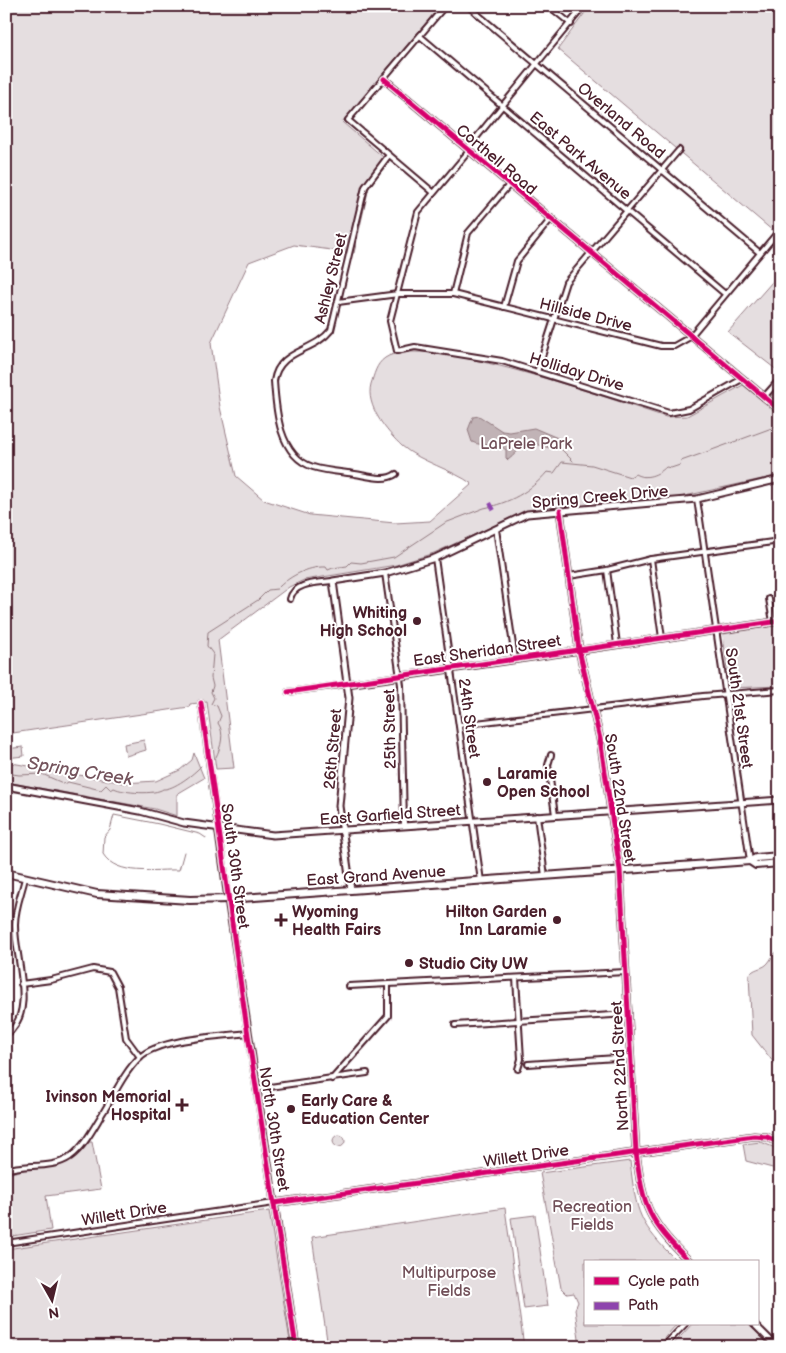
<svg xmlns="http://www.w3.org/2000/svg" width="786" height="1353" font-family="'Balsamiq Sans',sans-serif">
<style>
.green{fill:#e5dee0;stroke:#987e86}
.water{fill:#c1b3b6;stroke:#91787e}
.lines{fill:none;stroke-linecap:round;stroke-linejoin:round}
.stream{stroke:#91787e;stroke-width:1}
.minor-casing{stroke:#4a1f2b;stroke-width:8}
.tertiary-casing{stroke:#4a1f2b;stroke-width:9}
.secondary-casing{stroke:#4a1f2b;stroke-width:9}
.primary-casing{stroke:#4a1f2b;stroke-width:10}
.minor{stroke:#fff;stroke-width:4}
.tertiary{stroke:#fff;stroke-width:5}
.secondary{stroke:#fff;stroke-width:5.5}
.primary{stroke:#fff;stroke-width:6}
.quiet{stroke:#8e44ad;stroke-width:4;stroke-dasharray:8 4;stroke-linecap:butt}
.cycleway-casing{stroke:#fff;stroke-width:8}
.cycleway{stroke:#d6006c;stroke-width:5}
.poi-dot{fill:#4a1f2b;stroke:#fff;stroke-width:2}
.labels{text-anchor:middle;stroke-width:4;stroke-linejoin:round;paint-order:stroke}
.street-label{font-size:16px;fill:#4a1f2b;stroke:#fff}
.park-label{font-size:16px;fill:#714f58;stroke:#fff}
.poi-label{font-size:16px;font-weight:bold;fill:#4a1f2b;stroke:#fff;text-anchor:start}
.water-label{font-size:18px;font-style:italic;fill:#74535c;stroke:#fff}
</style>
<rect width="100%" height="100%" fill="#fff"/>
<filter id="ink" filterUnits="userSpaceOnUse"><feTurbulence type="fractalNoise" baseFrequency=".02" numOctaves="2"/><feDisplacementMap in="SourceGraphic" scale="10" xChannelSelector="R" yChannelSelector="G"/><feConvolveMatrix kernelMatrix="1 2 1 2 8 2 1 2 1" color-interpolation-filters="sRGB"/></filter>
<g filter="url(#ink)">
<g class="green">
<path d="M6,6H440L342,122L389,162L369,187L354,253L294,245L249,262L211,343L220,407L236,476L264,500L310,515L395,523L430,521L472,484C453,470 419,461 402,446C387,432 365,406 371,384C374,375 376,364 385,358C423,331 618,402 666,417L687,416L743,385L765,403L780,386V475L671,499L565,507L520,514L434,553L396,565L304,580L289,587L218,640L234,768L216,769L207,702L190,704L189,707L6,734Z"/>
<path d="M590,6H780V237L558,49Z"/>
<path d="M780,273V370L778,371L728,332Z"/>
<path d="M780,625V686L729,688L723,634Z"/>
<path d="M144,740L146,750L126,756L124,744Z"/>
<path d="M23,747L24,756L6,758V749Z"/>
<path d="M194,753L204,778L177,794V816L155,809L6,782V762L124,783L156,781L180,770L192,760Z"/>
<path d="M780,950V1063H774L752,1035L749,975C754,968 761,969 766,965C772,960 772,953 780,950Z"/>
<circle cx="339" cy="1141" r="6"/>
<path d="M89,1142H92L101,1189L46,1196L51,1230L6,1237V1175C39,1162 63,1175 89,1142Z"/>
<path d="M761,1142L780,1150V1170L746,1161L743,1144Z"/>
<path d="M630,1161C636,1214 639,1224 678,1262H585V1324H677L656,1347H580L575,1309L578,1302L574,1293L567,1294L561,1288L540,1173Z"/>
<path d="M505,1208L524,1347H328L312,1237Z"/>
<path d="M269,1211L291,1347H6V1249Z"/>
<path d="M535,1215L548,1306L524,1309L511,1218Z"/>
<path d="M692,1324H748L772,1347H671Z"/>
</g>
<path class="water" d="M479,416L502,431L510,432L534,428L560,439V445C546,453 537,439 524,446C518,449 514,456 508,460L506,458V450C496,440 484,448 472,442L468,430L473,417Z"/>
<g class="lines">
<g class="stream">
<path d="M558,446L573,461"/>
<path d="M216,757C221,747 225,733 218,723L221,716L217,706L211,704L214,698L211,692L213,686L211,678L213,654L207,646L208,632L258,600L268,590L277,589C287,578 307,566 326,567L328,570C333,567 342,567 347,566L351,562L361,563L394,557L445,523L484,508C509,503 530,492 547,472L554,473L562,462L592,465L630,477L635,474C645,480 658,475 666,467L671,468L680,465L681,461C713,450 747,437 780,425"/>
<path d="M6,773L19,775L42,774L65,784L68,782L101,790L106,785L111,790L114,788C124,793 155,795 163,789C173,790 194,774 201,766"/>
<path d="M184,852L179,870C156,869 117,877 103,854L104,837L110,830L114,815L159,824L200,834L206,838"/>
</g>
<g class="minor-casing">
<g id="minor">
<path d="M468,6L760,253"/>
<path d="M549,6L571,24"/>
<path d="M420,36L725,294"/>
<path d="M467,149L584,6"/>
<path d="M469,151L418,212L390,321L397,351L415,347L502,361L669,413L689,409L742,379"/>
<path d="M389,155L365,187L331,330C313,353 279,349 274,381C276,411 279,456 313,467C326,471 341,472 355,474C368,476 385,482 396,474"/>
<path d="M433,192L348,120L445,6"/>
<path d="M453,294L468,233L509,185"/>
<path d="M338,302L398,294H453L661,346H674L690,337L777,233"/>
<path d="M504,307L517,261L550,220"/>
<path d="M537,372L566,282L679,150"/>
<path d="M764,397L780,379"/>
<path d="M697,499L750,861"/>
<path d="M496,529L515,659"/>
<path d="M435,558L481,881"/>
<path d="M651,559L662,638"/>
<path d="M607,570L617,644"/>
<path d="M385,573L401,685L404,825"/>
<path d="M569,576L607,570L651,559L780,541"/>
<path d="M290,599C294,582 318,583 333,581"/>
<path d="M769,599L773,622"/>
<path d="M288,692L347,684"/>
<path d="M201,703L218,827"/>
<path d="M459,725L703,696L780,690"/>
<path d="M551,755L548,765L555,815"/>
<path d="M537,816L545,876"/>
<path d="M516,978L521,1059L518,1069"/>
<path d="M21,984L51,980L93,969L110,972L118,987L126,1038L140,1057"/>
<path d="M349,986L626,972"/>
<path d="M455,1025L628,1014"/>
<path d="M6,1035C38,1012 14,957 15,924C15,908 22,892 25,878"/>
<path d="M528,1064L631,1057"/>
<path d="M332,1079L388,1016V985"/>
<path d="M256,1089L367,1073"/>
<path d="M6,1170C26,1163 51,1170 70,1157C85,1146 94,1127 104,1111C115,1093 125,1071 140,1057C161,1038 219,1037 248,1033"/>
<path d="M6,1243L274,1203"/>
<path d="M663,1347L685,1324"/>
</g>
</g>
<g class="tertiary-casing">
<g id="tertiary">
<path d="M384,79L780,410"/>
<path d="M560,511L579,650L600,739L620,870L636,1152C643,1209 649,1221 690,1262"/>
<path d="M347,684L780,621"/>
<path d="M6,786L140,811L184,823L273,835L780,800"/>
<path d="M218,827L228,899"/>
<path d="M351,890L339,806L349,698L333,581L385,573L435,558L527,514L697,499L780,479"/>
<path d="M274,1203L754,1136L767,1137L780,1143"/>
<path d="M754,1324L777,1347"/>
</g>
</g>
<g class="secondary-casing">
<path id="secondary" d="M228,899L296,1347"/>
</g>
<g class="primary-casing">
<g id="primary">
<path d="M750,861L756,865L780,863"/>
<path d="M6,873L97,894L190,900L228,899L750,861L756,858L780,856"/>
</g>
</g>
<use href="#minor" class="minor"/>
<use href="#tertiary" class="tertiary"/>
<use href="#secondary" class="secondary"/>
<use href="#primary" class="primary"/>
<path class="quiet" d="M490,503L495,512"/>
<g class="cycleway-casing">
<g id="cycleway">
<path d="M384,79L780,410"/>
<path d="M560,511L579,650L600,739L620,870L636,1152C643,1209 649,1221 690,1262"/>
<path d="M288,692L780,621"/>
<path d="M201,703L246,1022L296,1347"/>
<path d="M274,1203L754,1136L767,1137L780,1143"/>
</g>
</g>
<use href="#cycleway" class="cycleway"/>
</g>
</g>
<g class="poi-dot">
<circle cx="417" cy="621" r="5"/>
<circle cx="487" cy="782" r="5"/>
<path d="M278.5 912.5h5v5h5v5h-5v5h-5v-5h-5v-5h5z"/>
<circle cx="557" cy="920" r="5"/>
<circle cx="409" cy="963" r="5"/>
<path d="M179.5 1097.5h5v5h5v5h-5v5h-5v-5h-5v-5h5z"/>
<circle cx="291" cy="1109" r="5"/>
</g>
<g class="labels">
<g class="street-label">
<text transform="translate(622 120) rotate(40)" y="6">Overland Road</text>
<text transform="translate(581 155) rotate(40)" y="6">East Park Avenue</text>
<text transform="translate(497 159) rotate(40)" y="6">Corthell Road</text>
<text transform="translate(330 278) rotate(-76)" y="6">Ashley Street</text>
<text transform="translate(586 314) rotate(14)" y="6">Hillside Drive</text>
<text transform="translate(577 371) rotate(17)" y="6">Holliday Drive</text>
<text transform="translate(600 496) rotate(-5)" y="6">Spring Creek Drive</text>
<text transform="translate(487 650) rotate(-8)" y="6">East Sheridan Street</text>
<text transform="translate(740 708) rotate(82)" y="6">South 21st Street</text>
<text transform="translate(470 718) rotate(82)" y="6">24th Street</text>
<text transform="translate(389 729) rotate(-91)" y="6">25th Street</text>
<text transform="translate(332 749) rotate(-85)" y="6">26th Street</text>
<text transform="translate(621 798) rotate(81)" y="6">South 22nd Street</text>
<text transform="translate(390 814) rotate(-4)" y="6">East Garfield Street</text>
<text transform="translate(236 866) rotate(82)" y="6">South 30th Street</text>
<text transform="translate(376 875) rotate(-4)" y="6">East Grand Avenue</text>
<text transform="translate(619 1066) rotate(-93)" y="6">North 22nd Street</text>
<text transform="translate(275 1129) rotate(81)" y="6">North 30th Street</text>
<text transform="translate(526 1155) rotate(-8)" y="6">Willett Drive</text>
<text transform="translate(124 1213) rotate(-9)" y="6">Willett Drive</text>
</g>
<g class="park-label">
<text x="526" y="449">LaPrele Park</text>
<text x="592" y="1212">Recreation<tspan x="592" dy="18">Fields</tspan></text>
<text x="449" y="1278">Multipurpose<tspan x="449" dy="18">Fields</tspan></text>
</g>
<g class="poi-label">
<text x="407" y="618" text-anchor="end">Whiting<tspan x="407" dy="18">High School</tspan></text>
<text x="497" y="779">Laramie<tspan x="497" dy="18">Open School</tspan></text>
<text x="292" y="917">Wyoming<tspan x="292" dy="18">Health Fairs</tspan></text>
<text x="547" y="917" text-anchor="end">Hilton Garden<tspan x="547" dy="18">Inn Laramie</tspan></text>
<text x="419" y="969">Studio City UW</text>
<text x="171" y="1102" text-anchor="end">Ivinson Memorial<tspan x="171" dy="18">Hospital</tspan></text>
<text x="301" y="1106">Early Care &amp;<tspan x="301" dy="18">Education Center</tspan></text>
</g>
<g class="water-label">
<text transform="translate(80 771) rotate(9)" y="6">Spring Creek</text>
</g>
</g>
<rect width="786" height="1353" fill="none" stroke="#fff" stroke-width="25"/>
<rect x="12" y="12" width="761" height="1328" fill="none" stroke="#4a1f2b" stroke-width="2" filter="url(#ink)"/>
<rect x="584" y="1260" width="175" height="65" fill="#ffffff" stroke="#b7a5aa"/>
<rect x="594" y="1277" width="25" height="8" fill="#d6006c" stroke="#b7a5aa"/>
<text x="628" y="1286" font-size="15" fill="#4a1f2b">Cycle path</text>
<rect x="594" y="1302" width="25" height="8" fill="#8e44ad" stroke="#b7a5aa"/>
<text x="628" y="1310" font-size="15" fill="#4a1f2b">Path</text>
<g transform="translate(52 1300) rotate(172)" stroke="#ffffff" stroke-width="4" paint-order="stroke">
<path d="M0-4L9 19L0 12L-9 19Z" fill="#4a1f2b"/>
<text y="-8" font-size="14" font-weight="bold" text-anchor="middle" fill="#4a1f2b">N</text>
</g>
</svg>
